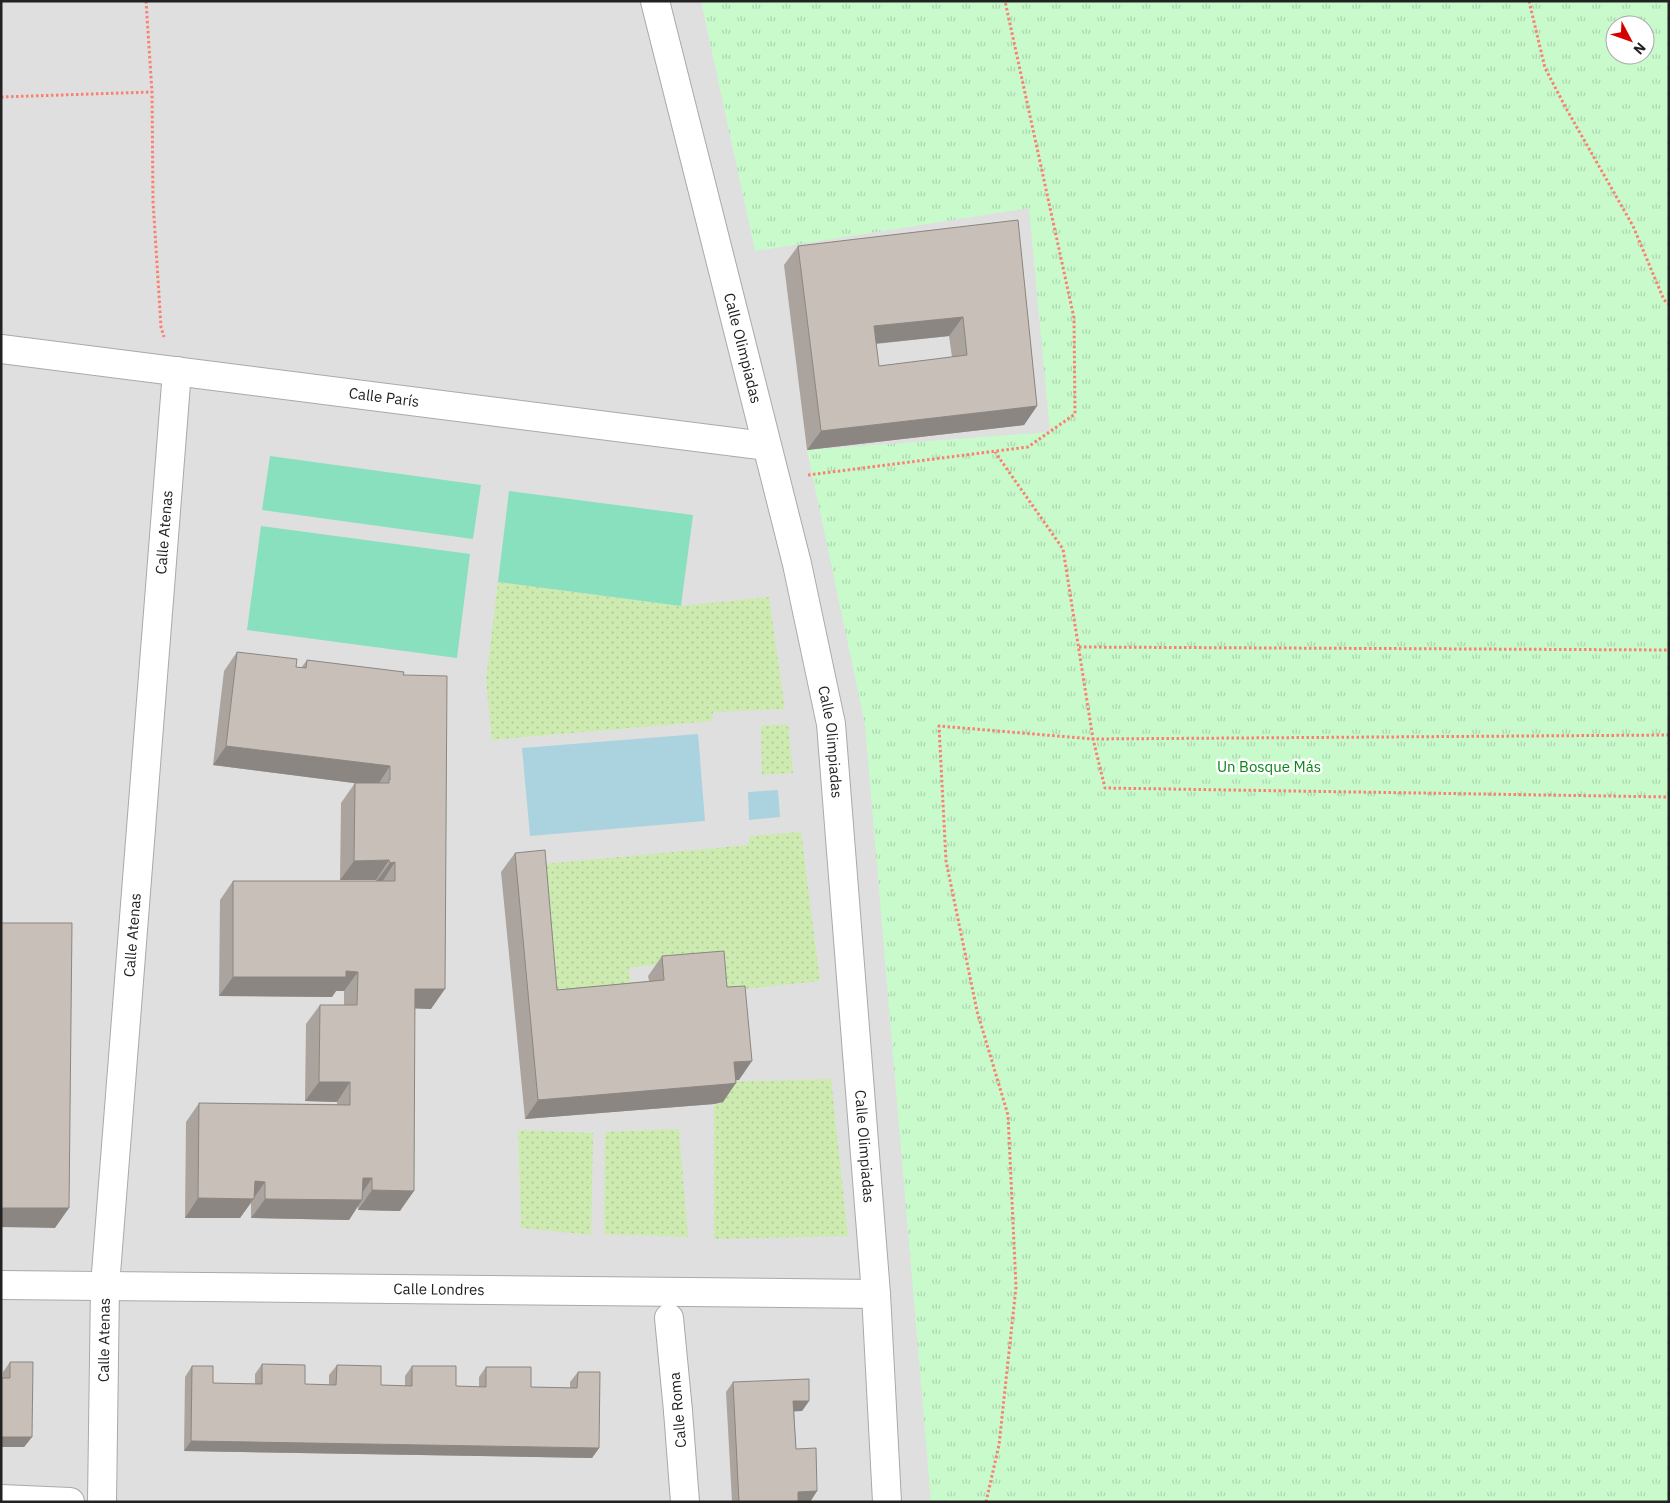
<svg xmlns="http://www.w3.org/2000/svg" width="1670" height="1503" font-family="'IBM Plex Sans',sans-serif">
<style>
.residential{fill:#e0dfdf;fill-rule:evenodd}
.grass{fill:url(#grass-dots)}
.park{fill:url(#park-tufts);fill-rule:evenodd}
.pitch{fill:#88e0be}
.water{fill:#aad3df}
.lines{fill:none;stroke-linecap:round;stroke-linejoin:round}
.pedestrian-casing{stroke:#a9a9a9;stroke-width:30}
.minor-casing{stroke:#a9a9a9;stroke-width:30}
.path{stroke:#fa8072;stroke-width:3;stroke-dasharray:2.5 2.5;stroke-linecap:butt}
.pedestrian{stroke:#fff;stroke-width:28}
.minor{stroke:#fff;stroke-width:28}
.wall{fill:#aba49e;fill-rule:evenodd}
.shaded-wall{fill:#8b8681}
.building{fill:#c7bfb8;stroke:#8b8681;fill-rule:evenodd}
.labels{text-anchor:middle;stroke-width:5;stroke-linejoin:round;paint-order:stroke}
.street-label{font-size:15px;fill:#222;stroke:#fff}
.park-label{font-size:15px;fill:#0c8416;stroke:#fff}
</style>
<defs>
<pattern id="grass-dots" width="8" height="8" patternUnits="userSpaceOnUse" patternTransform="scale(1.25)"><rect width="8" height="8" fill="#cdebb0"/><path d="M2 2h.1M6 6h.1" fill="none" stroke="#b0c997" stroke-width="1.8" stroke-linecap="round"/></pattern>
<pattern id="park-tufts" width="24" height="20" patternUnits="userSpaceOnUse" patternTransform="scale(1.25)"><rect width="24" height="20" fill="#c8facc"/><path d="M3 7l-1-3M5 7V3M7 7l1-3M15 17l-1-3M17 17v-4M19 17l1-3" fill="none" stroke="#acd6af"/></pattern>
</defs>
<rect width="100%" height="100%" fill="#f2efe9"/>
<path class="residential" d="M1,1H1669V1502H1ZM1615,25H1645V55H1615Z"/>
<g class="grass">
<path d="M498,582L681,606L769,597L785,709L713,712L712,721L492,740L486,680Z"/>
<path d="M788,724L793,773L762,775L761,726Z"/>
<path d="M801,832L820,981L726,991L719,956L629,968L631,986L555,994L543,864L748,845L750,836Z"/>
<path d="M831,1079L848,1236L714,1239V1104L723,1102L720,1082Z"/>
<path d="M679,1129L688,1237L604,1234L605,1132Z"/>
<path d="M518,1130L593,1133L591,1235L521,1228Z"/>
</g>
<path class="park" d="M701,1H1669V1502H931L865,725L807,450L1050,432L1029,208L755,251ZM1615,25H1645V55H1615Z"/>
<g class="pitch">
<path d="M270,456L481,485L473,539L262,510Z"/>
<path d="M509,491L693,515L681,606L498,582Z"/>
<path d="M261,526L470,554L457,658L247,630Z"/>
</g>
<g class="water">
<path d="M698,734L705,821L530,836L522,748Z"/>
<path d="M778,790L780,817L749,820L748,792Z"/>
</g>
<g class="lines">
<g class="pedestrian-casing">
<path id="pedestrian" d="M669,1318L678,1411"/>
</g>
<g class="minor-casing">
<g id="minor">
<path id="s1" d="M655,1L797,564L831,724L876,1294L887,1502"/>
<path id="s2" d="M1,349L766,446"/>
<path id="s3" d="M1,1285L876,1294"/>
<path d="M678,1411L685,1502"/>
<path d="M1,1499L70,1502"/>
<path id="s4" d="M102,1502L105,1286L177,371"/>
</g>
</g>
<g class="path">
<path d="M146,1L152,92L153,201L161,327L164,337"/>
<path d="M1529,1L1545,68L1567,110L1633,226L1664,300L1669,304"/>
<path d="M1,97L152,92"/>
<path d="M808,475L1028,447L1075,414L1074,318L1005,1"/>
<path d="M1079,647L1669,650"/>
<path d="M1669,735L1093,739L1105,788L1669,797"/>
<path d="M986,1502L999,1445L1016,1287L1008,1115L977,1011L946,861L939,726L1093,739L1063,549L995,452"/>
</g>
<use href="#pedestrian" class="pedestrian"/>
<use href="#minor" class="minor"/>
</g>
<g class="wall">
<path d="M1018,220L1037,406L1024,425L807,450L784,265L798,246ZM949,336L952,357L879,366L876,344Z"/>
<path d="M237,652L296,667L301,668L307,660L403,675L431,1009L415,1008L400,1211L358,1210V1206L349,1220L251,1218V1203L240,1218H185L186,1122L199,1103L337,1104V1102L305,1101L306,1024L320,1005H344V991H336L332,997L219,996L220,900L233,881H376V880H340L341,803L355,783L213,765L224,671Z"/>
<path d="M515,853L557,990L649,981L648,976L662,956L727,987L739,1080H736L723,1102L714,1104L525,1119L501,872Z"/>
<path d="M10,1362L32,1437L24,1447H1V1378H3V1372Z"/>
<path d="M262,1364L305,1384L329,1385V1375L337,1365L381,1385L405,1386V1376L412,1366L456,1386L479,1387V1377L486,1367L531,1387L570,1388V1382L578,1372L599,1448L592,1458L184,1451L185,1377L192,1366L213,1383L255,1384V1374Z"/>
<path d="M733,1382L809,1401L802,1411H794L796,1449L817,1491L810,1502H732L726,1392Z"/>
</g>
<g class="shaded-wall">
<path d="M963,317L949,336L861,345L874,326Z"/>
<path d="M1037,406L1024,425L807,450L821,431Z"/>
<path d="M226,746L390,766L377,786L213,765Z"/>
<path d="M389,860L376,880H340L354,861Z"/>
<path d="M395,862L382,882H376L390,863Z"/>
<path d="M346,971L358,972L344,991H336L332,997L219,996L233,977Z"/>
<path d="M415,989H445L431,1009L401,1008Z"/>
<path d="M752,1061L739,1080L720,1082L734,1062Z"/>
<path d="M319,1082H350L337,1102L305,1101Z"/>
<path d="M736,1083L723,1102L714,1104L525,1119L538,1100Z"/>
<path d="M363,1178H372L359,1198Z"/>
<path d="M255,1181L265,1182L240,1218H185L198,1198Z"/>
<path d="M372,1190L414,1191L400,1211L358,1210Z"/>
<path d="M265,1199L362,1200L349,1220L251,1218Z"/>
<path d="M1,1208H69L55,1228L1,1227Z"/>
<path d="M793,1401H809L802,1411L786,1412Z"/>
<path d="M1,1437H32L24,1447H1Z"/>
<path d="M191,1441L599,1448L592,1458L184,1451Z"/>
<path d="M817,1491L810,1502H791L798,1492Z"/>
</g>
<g class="building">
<path d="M1018,220L1037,406L821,431L798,246ZM963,317L967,355L879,366L874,326Z"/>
<path d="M237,652L297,659L296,667L306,668L307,660L404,672L403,675L447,676L445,989H415L414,1191L372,1190V1178H363L362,1200L265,1199V1182L255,1181L254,1199L198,1198L199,1103L350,1105V1082H319L320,1005H357L358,972L346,971V977H233V881H395V862L390,863L389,860L354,861L355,783H389V779L390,780V766L226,746Z"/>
<path d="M545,850L557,990L664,980L662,956L724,951L727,987L745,986L752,1061L734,1062L736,1083L728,1084L538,1100L515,853Z"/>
<path d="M1,923H72L69,1208H1Z"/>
<path d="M10,1362H33L32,1437H1V1378H10Z"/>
<path d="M262,1364L305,1365V1384L336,1385L337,1365L381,1366V1385L412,1386V1366H456V1386L486,1387V1367H531V1387L577,1388L578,1372H600L599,1448L191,1441L192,1366H213V1383L262,1384Z"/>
<path d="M809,1379V1401H793L796,1449L816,1448L817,1491L798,1492V1502H739L733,1382Z"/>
</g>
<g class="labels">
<g class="street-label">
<text dy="5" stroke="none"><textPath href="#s1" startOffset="358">Calle Olimpiadas</textPath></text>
<text dy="5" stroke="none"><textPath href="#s2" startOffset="386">Calle París</textPath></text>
<text dy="5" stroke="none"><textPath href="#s4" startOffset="972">Calle Atenas</textPath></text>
<text dy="5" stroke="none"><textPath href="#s1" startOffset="762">Calle Olimpiadas</textPath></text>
<text dy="5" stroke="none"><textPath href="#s4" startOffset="568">Calle Atenas</textPath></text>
<text dy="5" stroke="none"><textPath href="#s1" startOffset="1168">Calle Olimpiadas</textPath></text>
<text dy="5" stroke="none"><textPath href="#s3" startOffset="438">Calle Londres</textPath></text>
<text dy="5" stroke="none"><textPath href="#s4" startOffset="162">Calle Atenas</textPath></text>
<text transform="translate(678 1410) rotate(-95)" y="5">Calle Roma</text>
</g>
<g class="park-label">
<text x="1269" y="772">Un Bosque Más</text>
</g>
</g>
<rect width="1670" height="1503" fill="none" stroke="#222222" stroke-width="5"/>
<g transform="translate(1630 40) rotate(131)"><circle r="24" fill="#ffffff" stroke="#a7a7a7"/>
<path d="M0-4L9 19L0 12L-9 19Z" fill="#d40000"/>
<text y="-8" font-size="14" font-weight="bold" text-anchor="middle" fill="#222222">N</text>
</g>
</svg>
